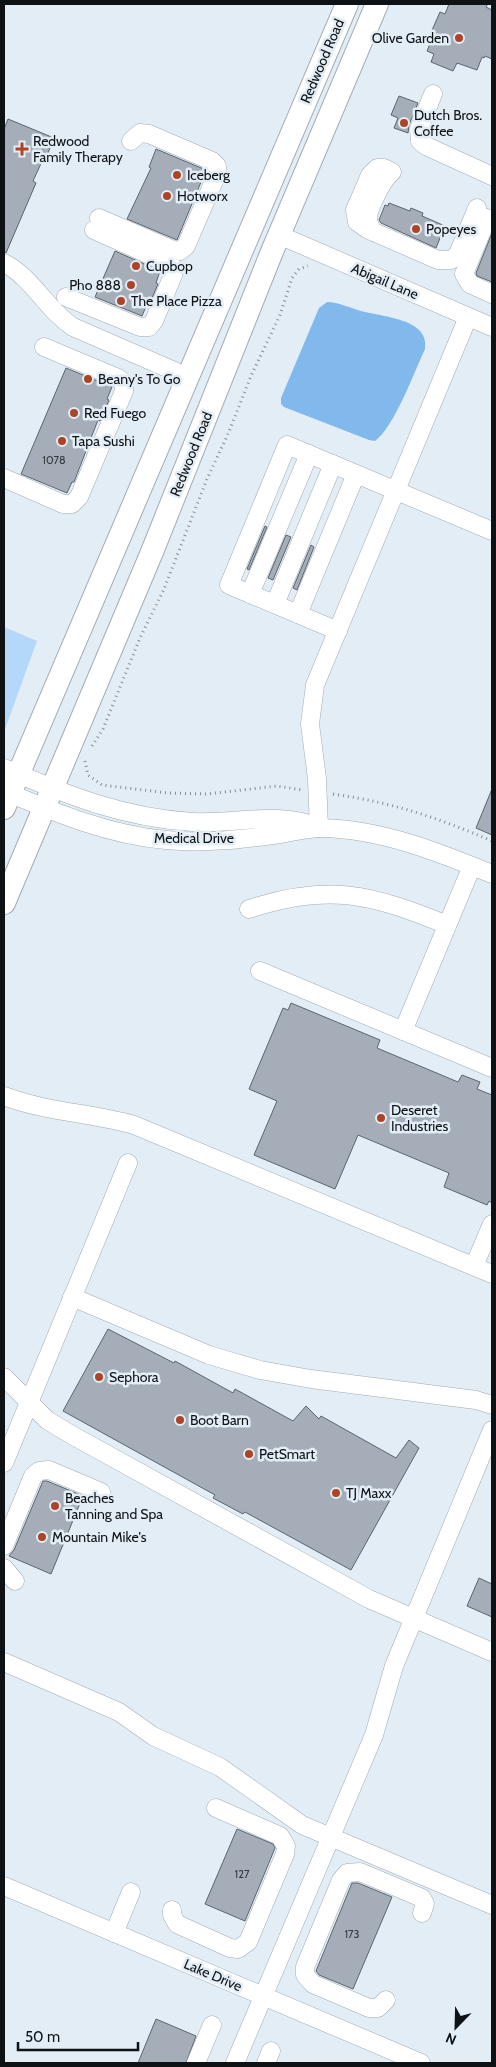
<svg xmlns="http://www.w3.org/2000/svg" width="496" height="2067" font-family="Cabin,sans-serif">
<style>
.green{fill:#b4d8f9}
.water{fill:#81b9ec}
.building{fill:#a5aeb8;stroke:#5c656d}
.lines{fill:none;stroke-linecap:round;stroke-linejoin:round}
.minor-casing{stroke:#a2acb5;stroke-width:19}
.major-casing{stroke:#a2acb5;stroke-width:24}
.path{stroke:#868e94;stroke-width:3;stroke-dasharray:1 4;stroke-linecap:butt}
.minor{stroke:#fff;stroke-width:18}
.major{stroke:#fff;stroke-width:22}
.poi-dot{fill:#ad4425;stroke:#e3edf6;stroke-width:2}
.labels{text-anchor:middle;stroke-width:5;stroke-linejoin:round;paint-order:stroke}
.number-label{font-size:11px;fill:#34393e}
.poi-label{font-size:14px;fill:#0e1215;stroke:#e3edf6;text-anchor:start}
.street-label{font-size:14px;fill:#0e1215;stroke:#e3edf6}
</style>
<rect width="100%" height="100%" fill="#e3edf6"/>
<path class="green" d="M4,627L37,641L4,732Z"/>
<path class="water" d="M327,302C338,302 350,308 361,311C381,317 430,318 425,349C414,372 395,426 375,441L369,440L284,407L281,404V398L319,308Z"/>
<g class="building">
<path d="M449,4H488L486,7L492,10V59L485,56L484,58L482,57L477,70L457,63L453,71L431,62L434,54L427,51L432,39L429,37L440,12L445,14Z"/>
<path d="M399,96L418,103L409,125L408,133L394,128L398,118L391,115Z"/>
<path d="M8,119L54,138L46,158L44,157L33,181L36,183L6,253L4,252V129Z"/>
<path d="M156,149L206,170L177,240L127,219L151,168L149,167Z"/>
<path d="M389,203L410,211L411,208L423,213L422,216L445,226L436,248L381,223L379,220L385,205L388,206Z"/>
<path d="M492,233V282L477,276L476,273Z"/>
<path d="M115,251L160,271L156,283L158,284L149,305L147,304L142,316L95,297Z"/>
<path d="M66,368L112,387L107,399L109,400L100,421L98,420L74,482H72L67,493L21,474Z"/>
<path d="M265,526L267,527L249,570L247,569Z"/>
<path d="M286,535L291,537L273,580L268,578Z"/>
<path d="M311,545L314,547L297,590L293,588Z"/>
<path d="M492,789V835L476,828Z"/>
<path d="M291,1003L380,1040L377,1048L458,1082L462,1075L480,1082L477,1089L492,1095V1203L489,1201L487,1205L444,1187L449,1173L358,1135L335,1189L254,1155L277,1101L249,1089L283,1008L288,1010Z"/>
<path d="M108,1329L174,1363L175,1361L233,1393L235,1389L293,1421L306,1406L319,1419L321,1416L396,1458L409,1440L419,1448L351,1570L245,1512L243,1514L213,1498L215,1495L63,1411Z"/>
<path d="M43,1481H47L83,1496L51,1574L9,1556L14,1550Z"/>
<path d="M479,1578L492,1584V1617L467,1606Z"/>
<path d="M237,1829L273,1844L275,1848L245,1921L205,1904Z"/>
<path d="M352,1883H358L392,1897L353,1989L319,1975L316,1971Z"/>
<path d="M156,2019L196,2036L186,2063H138Z"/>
</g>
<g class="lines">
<g class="minor-casing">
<g id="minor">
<path d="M433,94L419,129L420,141L426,146L492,176"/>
<path d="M99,218L173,250L180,251L186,246L217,174V166L212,161L149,134L140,133L131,141"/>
<path d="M487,218L464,274L470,284L492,294"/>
<path d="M373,232C371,228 369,225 368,221C367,209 383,179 392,172L384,168H377L370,175L355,210L357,222L367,229L438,260H451L458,254L477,208"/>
<path d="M279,235L492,327"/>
<path d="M4,263C33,278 46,309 73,327L188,377"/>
<path d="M66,297L140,327H149L154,321L173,275V267L168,263L94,230"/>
<path d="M4,478L63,504H72L79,497L124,391V383L118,378L44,347"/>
<path d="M250,594L309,454"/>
<path d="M275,604L333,464"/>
<path d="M298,614L356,474"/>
<path d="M338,631L229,585L287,445L492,531"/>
<path d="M4,768C67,795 123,818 193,822C235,825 277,810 318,827"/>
<path d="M4,791C56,813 109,835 166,840C204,844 243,839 280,834C293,832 308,828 321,828C381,829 438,852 492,874"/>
<path d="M319,828L317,779L310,724L315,685L468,317"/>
<path d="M249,909C329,883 371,894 447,925"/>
<path d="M260,971L492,1068"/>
<path d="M403,1031L472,866"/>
<path d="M4,1096C46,1112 91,1113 134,1125L492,1274"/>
<path d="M474,1266L492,1224"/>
<path d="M72,1297L209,1355L260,1370L311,1379L476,1400L492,1405"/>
<path d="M4,1377L47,1420L70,1434L369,1599L492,1652"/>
<path d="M4,1463L128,1163"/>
<path d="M4,1546L33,1476L39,1471L49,1470L101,1492"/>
<path d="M4,1568L15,1581"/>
<path d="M4,1662L119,1712L153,1736L220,1767L302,1825L492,1905"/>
<path d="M4,1886L421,2063"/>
<path d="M172,1910V1915L177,1924L230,1948L238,1949L248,1942L285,1854L286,1846L280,1836L216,1808"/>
<path d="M114,1933L131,1892"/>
<path d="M386,2000L378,2008H369L313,1984L305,1975V1967L341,1880L347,1873L360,1872L422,1898L425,1904L422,1913"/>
<path d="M196,2063L212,2025"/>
<path d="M235,2063L374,1735L394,1666L492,1430"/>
<path d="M266,2063L271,2051"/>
</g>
</g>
<g class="major-casing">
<g id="major">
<path d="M4,808L347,4"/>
<path d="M4,903L152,552L271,254L377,4"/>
</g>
</g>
<g class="path">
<path d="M92,746L103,729L140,638L164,589L207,479L228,434L251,376L280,315L292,278L299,269L308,266"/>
<path d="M85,761L88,775L102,785L168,793L207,794L277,786L302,790"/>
<path d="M333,794C394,803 436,817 492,841"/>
</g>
<use href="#minor" class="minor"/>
<use href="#major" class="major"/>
</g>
<g class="poi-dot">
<circle cx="459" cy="38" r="5"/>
<circle cx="404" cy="123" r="5"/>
<path d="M19.5 141.5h5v5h5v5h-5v5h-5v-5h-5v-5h5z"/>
<circle cx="177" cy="175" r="5"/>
<circle cx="167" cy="196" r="5"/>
<circle cx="416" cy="229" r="5"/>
<circle cx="136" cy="266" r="5"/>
<circle cx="131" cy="285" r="5"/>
<circle cx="121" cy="301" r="5"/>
<circle cx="88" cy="379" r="5"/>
<circle cx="74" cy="413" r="5"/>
<circle cx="62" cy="441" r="5"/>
<circle cx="381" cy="1118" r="5"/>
<circle cx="99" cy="1377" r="5"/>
<circle cx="180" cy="1420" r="5"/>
<circle cx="249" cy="1454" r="5"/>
<circle cx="336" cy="1493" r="5"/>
<circle cx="55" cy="1506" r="5"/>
<circle cx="42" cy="1537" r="5"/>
</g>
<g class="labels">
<g class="number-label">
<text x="54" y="464">1078</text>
<text x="242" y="1878">127</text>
<text x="352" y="1938">173</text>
</g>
<g class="poi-label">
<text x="449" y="43" text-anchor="end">Olive Garden</text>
<text x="414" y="120">Dutch Bros.<tspan x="414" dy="16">Coffee</tspan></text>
<text x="33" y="146">Redwood<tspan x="33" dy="16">Family Therapy</tspan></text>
<text x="187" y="180">Iceberg</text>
<text x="177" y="201">Hotworx</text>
<text x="426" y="234">Popeyes</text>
<text x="146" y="271">Cupbop</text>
<text x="121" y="290" text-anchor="end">Pho 888</text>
<text x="131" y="306">The Place Pizza</text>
<text x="98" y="384">Beany's To Go</text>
<text x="84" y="418">Red Fuego</text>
<text x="72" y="446">Tapa Sushi</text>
<text x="391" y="1115">Deseret<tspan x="391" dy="16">Industries</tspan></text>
<text x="109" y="1382">Sephora</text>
<text x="190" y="1425">Boot Barn</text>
<text x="259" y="1459">PetSmart</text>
<text x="346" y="1498">TJ Maxx</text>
<text x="65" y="1503">Beaches<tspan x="65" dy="16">Tanning and Spa</tspan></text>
<text x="52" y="1542">Mountain Mike's</text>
</g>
<g class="street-label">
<text transform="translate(322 61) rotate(-67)" y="5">Redwood Road</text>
<text transform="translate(385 281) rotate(23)" y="5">Abigail Lane</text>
<text transform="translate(191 454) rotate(-68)" y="5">Redwood Road</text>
<text x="194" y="843">Medical Drive</text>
<text transform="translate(213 1975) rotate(23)" y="5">Lake Drive</text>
</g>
</g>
<rect width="496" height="2067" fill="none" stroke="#0e1215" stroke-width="10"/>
<g transform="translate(456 2027) rotate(203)" stroke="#e3edf6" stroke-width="4" paint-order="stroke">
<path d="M0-4L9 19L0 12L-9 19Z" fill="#0e1215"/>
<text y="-8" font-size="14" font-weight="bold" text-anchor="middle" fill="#0e1215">N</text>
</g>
<path d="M18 2042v8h120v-8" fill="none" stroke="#0e1215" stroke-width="2.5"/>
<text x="25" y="2042" font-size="15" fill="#0e1215" stroke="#e3edf6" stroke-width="4" paint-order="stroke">50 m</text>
</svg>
